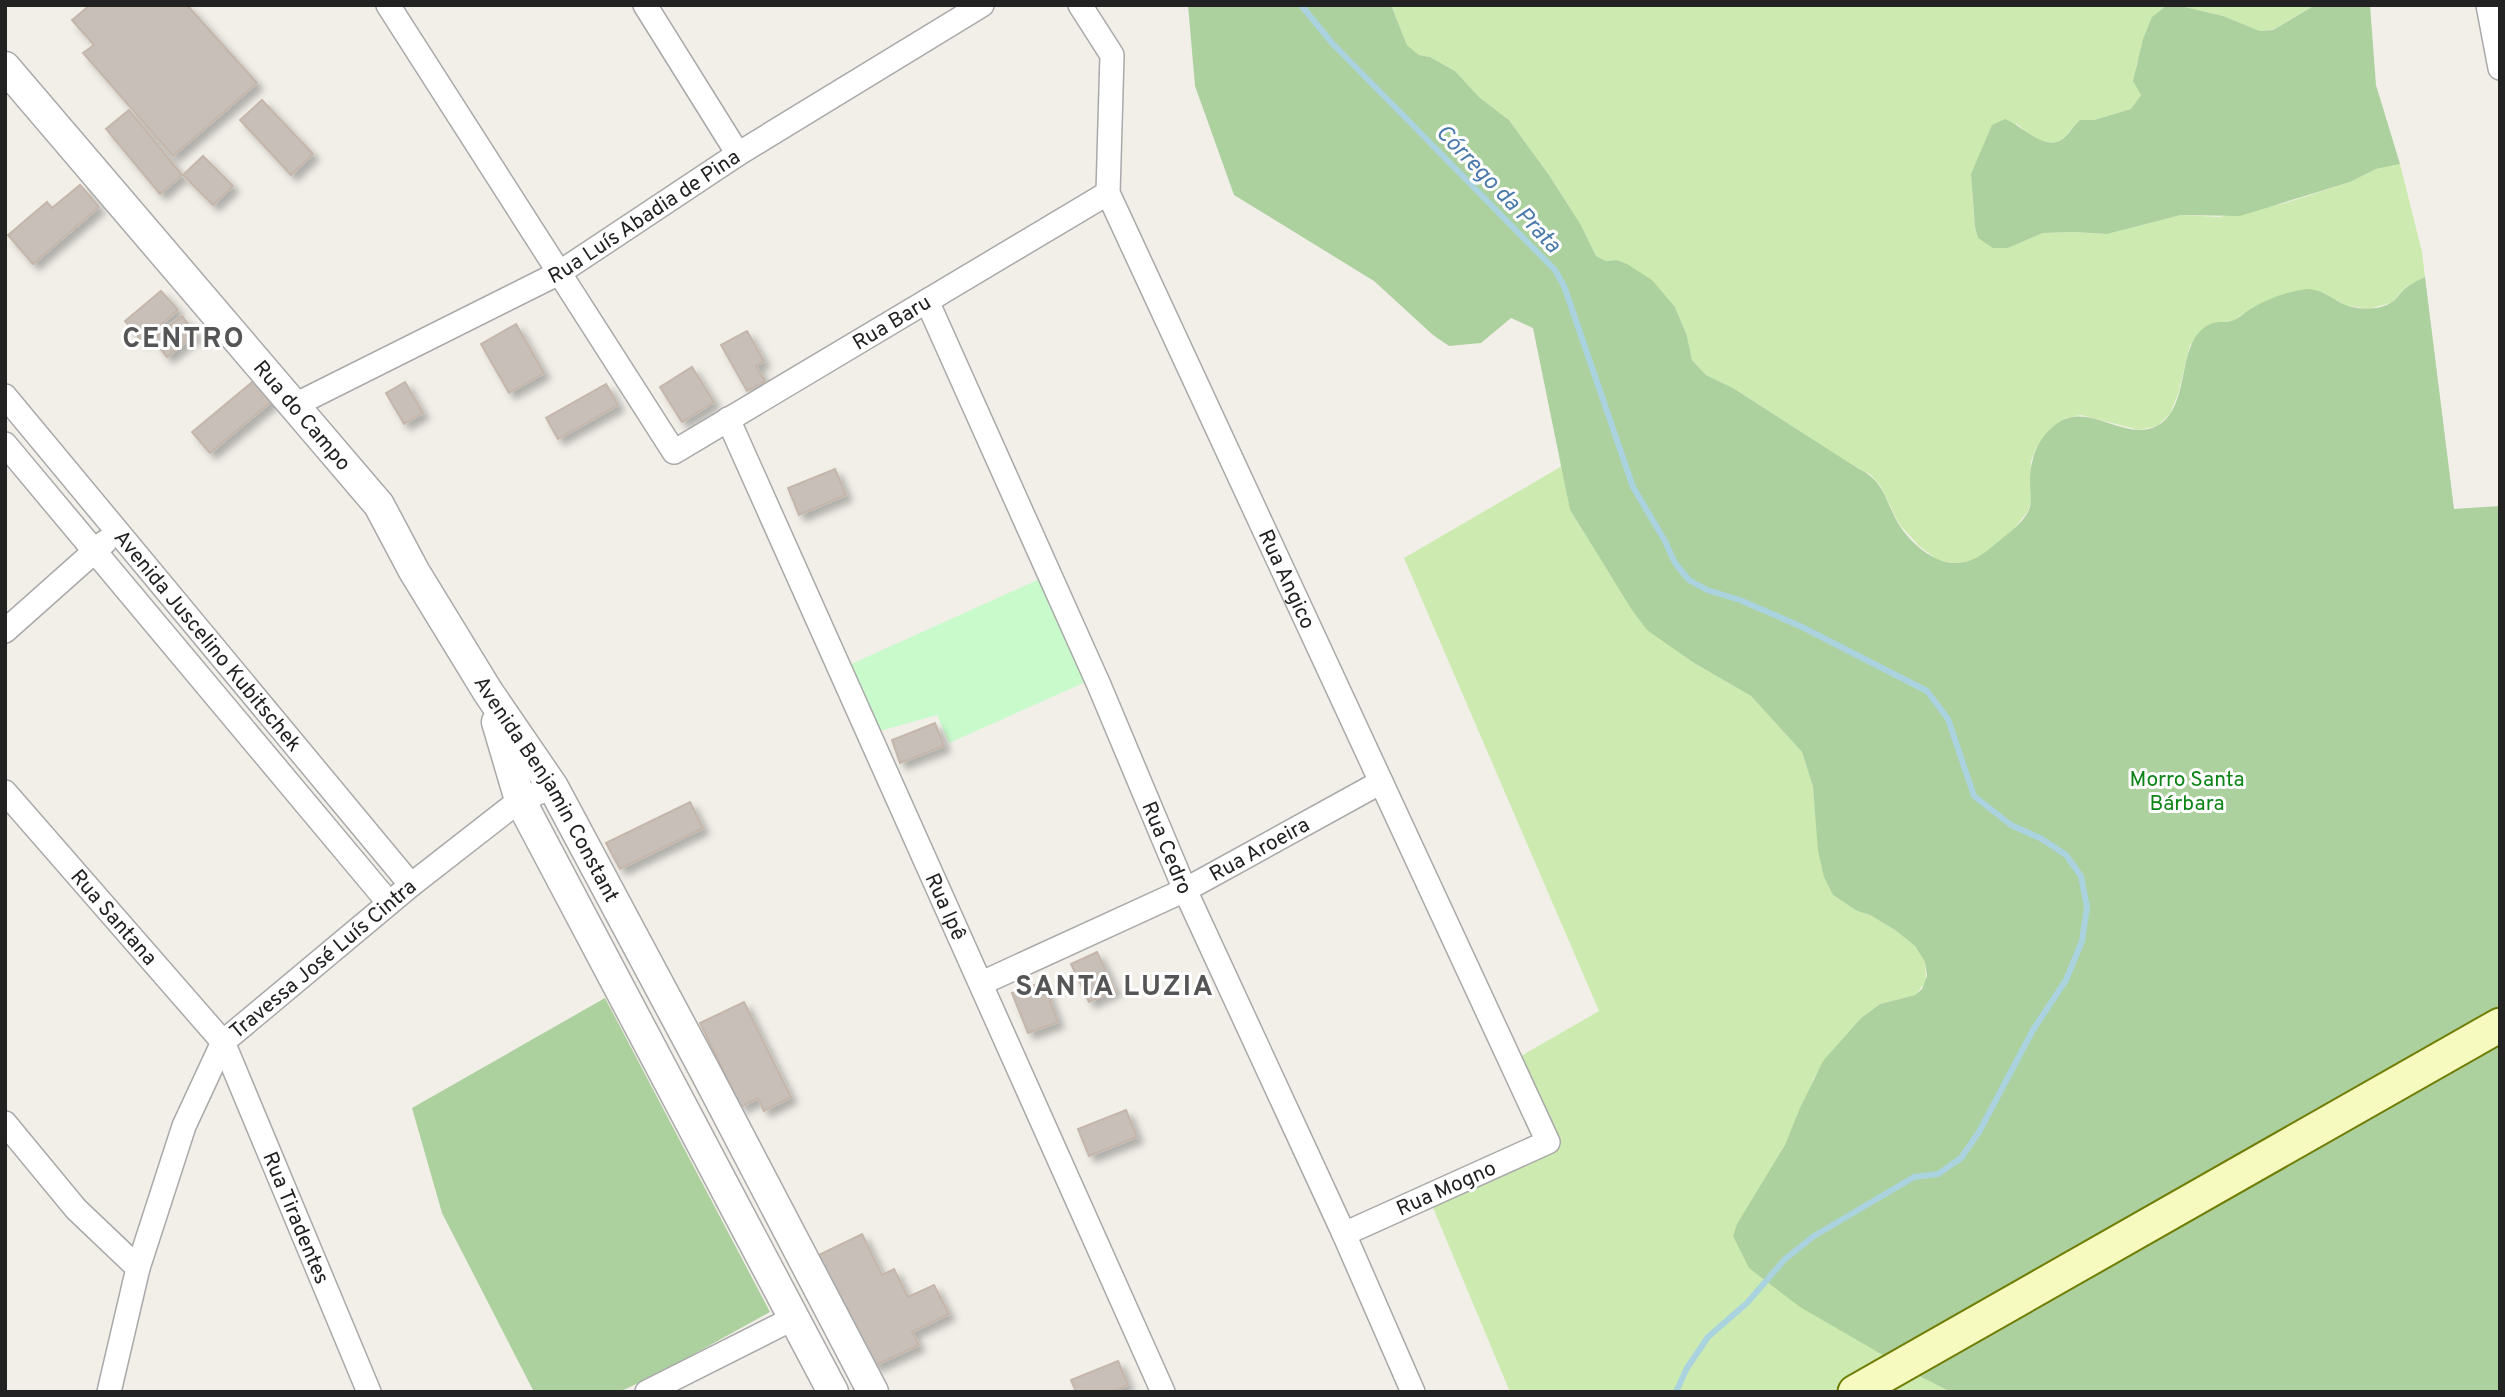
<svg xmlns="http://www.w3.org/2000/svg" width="2505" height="1397" font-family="Overpass,sans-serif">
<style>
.grass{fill:#cdebb0}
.forest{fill:#add19e}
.park{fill:#c8facc}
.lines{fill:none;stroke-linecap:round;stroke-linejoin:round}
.stream{stroke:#aad3df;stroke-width:6}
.building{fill:#c7bfb8;stroke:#c4b6ab;stroke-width:2;filter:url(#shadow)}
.minor-casing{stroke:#a9a9a9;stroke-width:26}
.tertiary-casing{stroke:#a9a9a9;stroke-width:33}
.secondary-casing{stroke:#707d05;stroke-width:37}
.minor{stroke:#fff;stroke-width:23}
.tertiary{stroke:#fff;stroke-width:30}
.secondary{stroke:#f7fabf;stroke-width:33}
.labels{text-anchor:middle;stroke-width:6;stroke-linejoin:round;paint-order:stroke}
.street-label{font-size:21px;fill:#222;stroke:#fff}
.park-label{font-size:21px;fill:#0c8416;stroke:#fff}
.water-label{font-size:23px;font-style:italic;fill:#4a7aab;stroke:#fff}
.district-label{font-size:28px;font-weight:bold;letter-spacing:2px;fill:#555;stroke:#fff}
</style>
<defs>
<filter id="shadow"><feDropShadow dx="6" dy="6" stdDeviation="3.5" flood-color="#0004"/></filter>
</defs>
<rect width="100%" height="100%" fill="#f2efe9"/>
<g class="grass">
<path d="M1391,5H2315L2272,30L2260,31L2223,16L2185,7L2140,54L2136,66L2141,95L2131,109L2094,120H2080C2073,126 2066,137 2059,141C2044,148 2028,133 2017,124L1971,174L1975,227L1978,238L2008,248L2043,233L2073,232L2107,234L2181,215L2219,217L2282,204L2350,182L2376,169L2400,164L2422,252L2425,277L2406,287L2391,303L2368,309L2345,305L2327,295L2253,307L2233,321L2213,323L2190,345L2178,394L2170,414L2157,426L2139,430L2081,415L2066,418L2054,426L2037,447L2031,461L2032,498L2028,511L2013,530L1976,560L1955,563L1938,560L1919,546L1899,524L1881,487L1871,475L1859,469L1733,388L1706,375L1692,360L1687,336L1675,307L1616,260L1606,261L1596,256L1581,225L1549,175L1509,120L1479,97L1455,71L1430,57L1419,55L1407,45Z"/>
<path d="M1562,466L1570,510L1611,576L1674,648L1694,663L1751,696L1802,752L1813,787L1816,816L1833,895L1857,911L1870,915L1895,930L1915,946L1925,962L1926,982L1915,995L1880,1004L1861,1018L1839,1043L1815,1076L1785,1145L1762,1185L1901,1364L1851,1392H1510L1431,1203L1555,1143L1516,1059L1599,1011L1404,558Z"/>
<path d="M1919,1376L1951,1392H1889Z"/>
</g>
<g class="forest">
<path d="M1188,5H1391L1407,45L1419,55L1430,57L1455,71L1479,97L1509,120L1549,175L1581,225L1596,256L1606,261L1616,260L1627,264L1652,280L1675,307L1687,336L1692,360L1706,375L1733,388L1859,469C1884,481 1885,500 1898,523C1909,542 1934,564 1957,563C1973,562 1982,555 1994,545C2006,535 2020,526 2028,512C2033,502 2030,491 2030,481C2030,459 2038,438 2055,425C2087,399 2124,443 2157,426C2194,406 2173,337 2213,323C2220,321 2228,323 2234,320C2241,317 2246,311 2252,308C2268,299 2288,291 2307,289C2319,289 2331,297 2341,303C2354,310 2380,311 2392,302C2398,298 2401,291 2407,287C2412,283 2419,280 2425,277L2454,509L2500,506V1392H1951L1919,1376L1800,1307L1749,1268L1733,1236L1737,1224L1785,1145L1800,1108L1823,1061L1861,1018L1880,1004L1915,995L1922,989L1927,976L1925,962L1915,946L1895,930L1870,915L1857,911L1833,895L1824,877L1818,851L1813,787L1802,752L1751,696L1694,663L1647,630L1632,610L1570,510L1533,328L1511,318L1481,343L1449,346L1433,335L1374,281L1234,195L1195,86Z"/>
<path d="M2315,5H2370L2376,85L2400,164L2376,169L2350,182L2240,216L2181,215L2107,234L2073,232L2043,233L2008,248H1993L1978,238L1975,227L1971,174L1992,125L2005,119C2021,125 2044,151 2061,140C2068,136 2073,126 2080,120H2094L2131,109L2141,95L2133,81L2143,39L2152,17L2166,6L2185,7L2223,16L2260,31L2273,30Z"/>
<path d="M605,998L770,1312L658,1374L619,1392H534L442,1213L412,1108Z"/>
</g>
<path class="park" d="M1042,578L1090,680L949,743L937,715L880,731L849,665Z"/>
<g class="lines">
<path class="stream" d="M1301,5L1332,43L1555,270L1564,286L1633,487L1665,541L1675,563L1689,580L1707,590L1740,600L1800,626L1927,691L1948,719L1974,796L2011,825L2042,839L2066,855L2081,876L2087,907L2082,941L2066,980L2033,1030L1979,1132L1961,1158L1938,1174L1914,1177L1814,1236L1785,1259L1747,1303L1708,1337L1687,1368L1676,1392"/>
</g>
<g class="building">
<path d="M90,5H187L257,83L173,156L83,53L94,45L72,20Z"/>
<path d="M262,100L313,154L291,175L240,120Z"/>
<path d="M129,110L182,175L160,194L106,129Z"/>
<path d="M203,156L233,186L213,205L183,175Z"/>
<path d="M80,185L99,207L33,264L8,235L47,202L52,208Z"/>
<path d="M161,291L178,310L142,341L125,321Z"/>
<path d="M182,316L196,334L167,357L153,339Z"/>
<path d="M516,324L544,373L509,393L481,344Z"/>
<path d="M747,331L764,361L756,366L765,381L747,391L721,345Z"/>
<path d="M692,367L714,402L682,422L660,387Z"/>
<path d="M256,379L273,400L210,453L192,432Z"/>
<path d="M405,382L423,413L404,424L386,393Z"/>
<path d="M606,384L618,405L558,439L546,418Z"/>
<path d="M835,469L846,495L799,515L788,488Z"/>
<path d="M935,723L944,746L900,763L892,740Z"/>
<path d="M690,802L703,828L620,869L606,843Z"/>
<path d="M1097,952L1115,990L1089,1002L1071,964Z"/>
<path d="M1043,982L1058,1022L1028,1033L1012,993Z"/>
<path d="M744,1002L791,1097L764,1111L758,1098L741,1107L700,1023Z"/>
<path d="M1126,1110L1137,1137L1089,1156L1078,1129Z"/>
<path d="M862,1234L882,1275L894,1269L908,1297L934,1285L949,1314L912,1332L919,1345L874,1366L819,1255Z"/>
<path d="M1118,1361L1128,1385L1111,1392H1076L1071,1380Z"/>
</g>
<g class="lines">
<g class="minor-casing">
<g id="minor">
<path id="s1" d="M388,5L674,452L1108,193"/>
<path d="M645,5L738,154"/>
<path id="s2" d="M1080,5L1112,55L1108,193L1548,1142L1344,1234"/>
<path d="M2488,5L2500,68"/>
<path id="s3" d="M927,301L1099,685L1185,890L1344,1234L1413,1392"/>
<path id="s4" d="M5,396L411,885"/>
<path id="s5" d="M295,405L559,273L738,154L982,5"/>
<path id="s6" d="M728,419L1163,1392"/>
<path d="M5,444L389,903"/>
<path d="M5,631L105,542"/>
<path id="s7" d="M5,792L223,1042L369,1392"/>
<path id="s8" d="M982,983L1185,890L1381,782"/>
<path d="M5,1123L76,1209L138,1268"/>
<path id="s9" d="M109,1392L138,1268L184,1126L223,1042L411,885L520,800L553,787"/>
<path d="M647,1392L794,1318"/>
</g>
</g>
<g class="tertiary-casing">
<g id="tertiary">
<path id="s10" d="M5,67L379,505L414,571L488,692L553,787L706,1073L873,1392"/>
<path d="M497,722L520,800L833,1392"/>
</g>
</g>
<g class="secondary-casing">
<path id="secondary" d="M1855,1392L2500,1025"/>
</g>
<use href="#minor" class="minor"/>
<use href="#tertiary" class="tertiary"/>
<use href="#secondary" class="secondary"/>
</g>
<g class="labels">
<g class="street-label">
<text dy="7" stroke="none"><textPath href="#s5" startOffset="397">Rua Luís Abadia de Pina</textPath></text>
<text dy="7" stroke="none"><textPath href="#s1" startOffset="784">Rua Baru</textPath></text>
<text dy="7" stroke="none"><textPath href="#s10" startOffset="458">Rua do Campo</textPath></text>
<text dy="7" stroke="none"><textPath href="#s2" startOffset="623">Rua Angico</textPath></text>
<text dy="7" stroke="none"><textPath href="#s4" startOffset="318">Avenida Juscelino Kubitschek</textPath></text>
<text dy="7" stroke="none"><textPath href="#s10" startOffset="906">Avenida Benjamin Constant</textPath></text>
<text dy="7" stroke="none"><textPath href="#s3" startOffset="597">Rua Cedro</textPath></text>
<text dy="7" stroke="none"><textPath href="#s8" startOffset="308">Rua Aroeira</textPath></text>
<text dy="7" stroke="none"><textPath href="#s6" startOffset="534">Rua Ipê</textPath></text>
<text dy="7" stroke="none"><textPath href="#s7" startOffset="166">Rua Santana</textPath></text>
<text dy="7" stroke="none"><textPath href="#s9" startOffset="499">Travessa José Luís Cintra</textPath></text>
<text transform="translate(1446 1188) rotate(-24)" y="7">Rua Mogno</text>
<text dy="7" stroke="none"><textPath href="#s7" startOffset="522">Rua Tiradentes</textPath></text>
</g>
<g class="park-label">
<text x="2187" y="786">Morro Santa<tspan x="2187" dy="24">Bárbara</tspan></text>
</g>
<g class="water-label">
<text transform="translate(1499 188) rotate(46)" y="8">Córrego da Prata</text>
</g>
<g class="district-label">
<text x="184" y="347">CENTRO</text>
<text x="1115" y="995">SANTA LUZIA</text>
</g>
</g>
<rect width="2505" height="1397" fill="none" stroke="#222222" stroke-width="14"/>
</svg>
